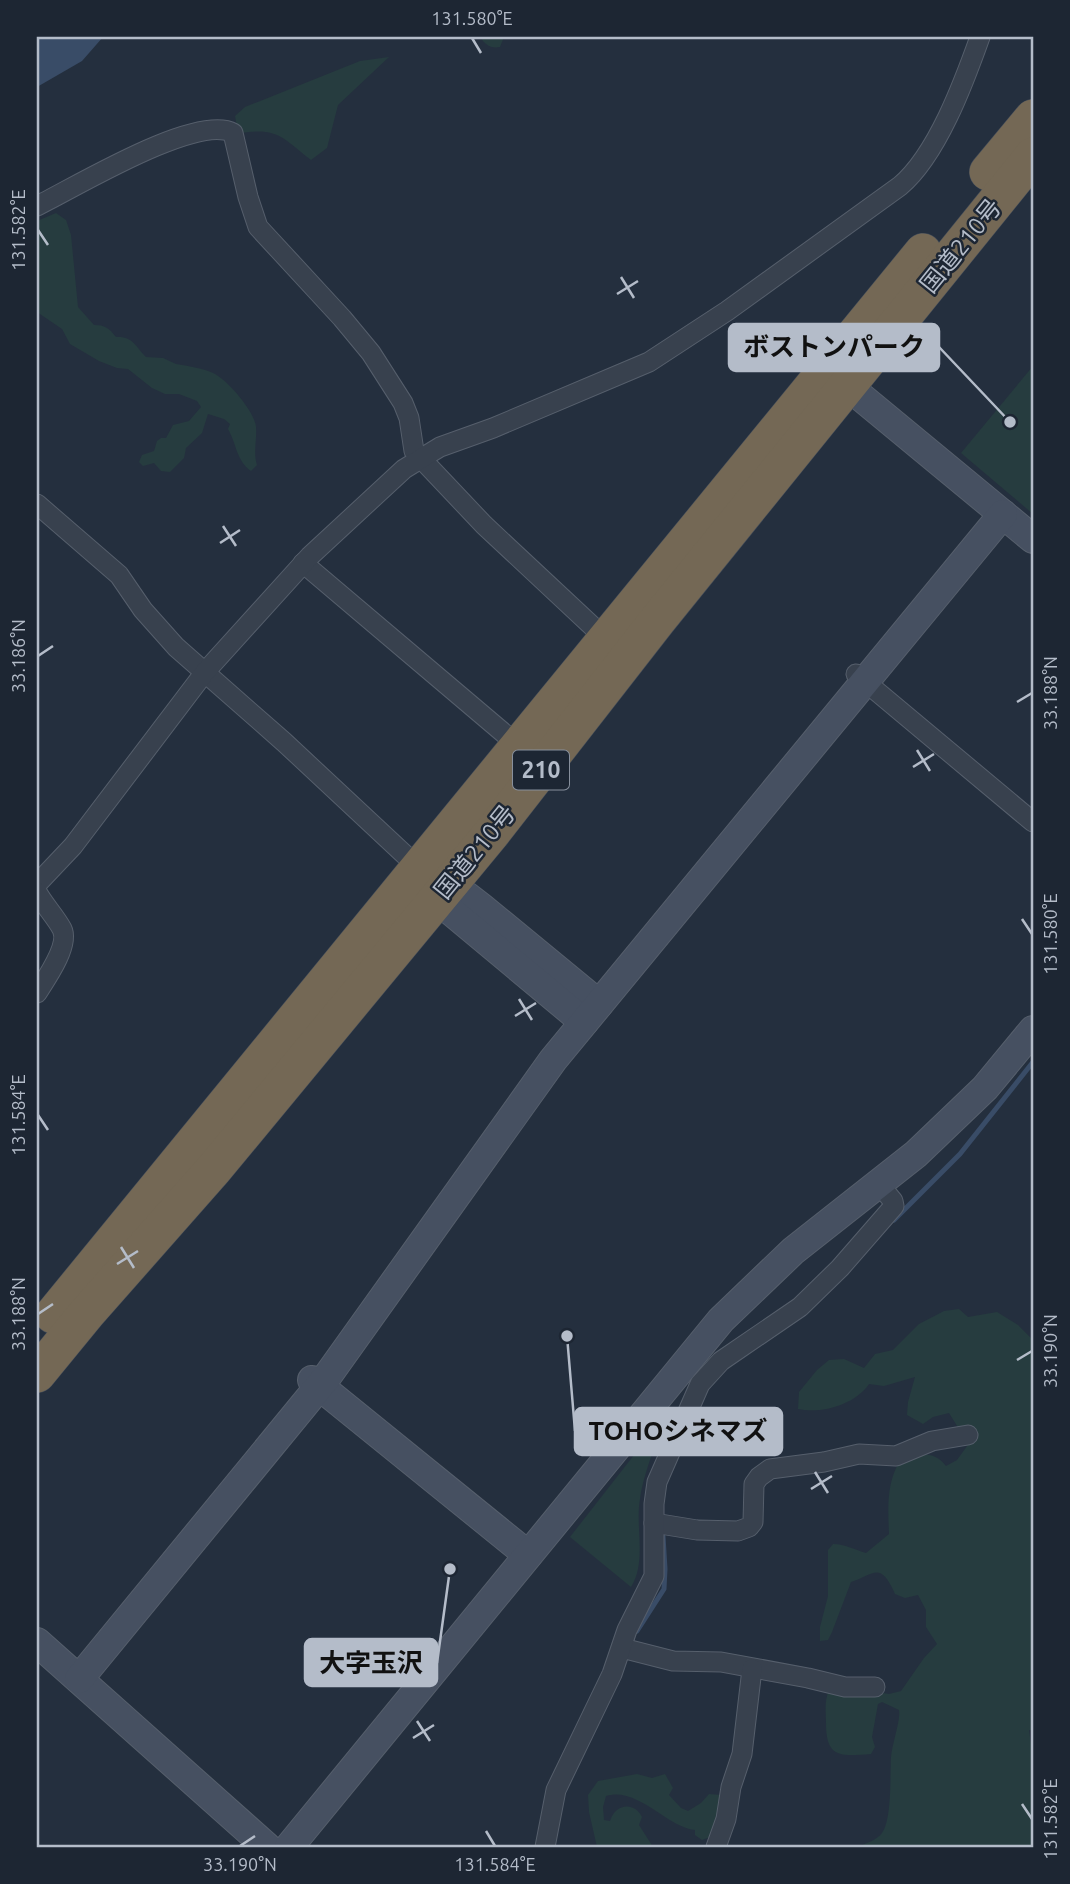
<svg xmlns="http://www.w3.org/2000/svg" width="1070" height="1884" font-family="Ubuntu,'Noto Sans JP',sans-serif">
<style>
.green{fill:#263c3f}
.water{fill:#394c67}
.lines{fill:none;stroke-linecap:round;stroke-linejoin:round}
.stream{stroke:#394c67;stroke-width:5}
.street-casing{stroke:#565f6c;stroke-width:21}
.secondary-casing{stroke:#565f6c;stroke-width:30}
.highway-casing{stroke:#434c59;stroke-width:38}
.street{stroke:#38414e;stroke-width:19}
.secondary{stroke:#465061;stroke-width:28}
.highway{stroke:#746855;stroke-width:37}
.ticks{fill:none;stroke:#b4bcc9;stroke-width:2.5}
.labels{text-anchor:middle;stroke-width:5;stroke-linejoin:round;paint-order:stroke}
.shield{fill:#1d2633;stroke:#878f9c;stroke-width:2}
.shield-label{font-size:23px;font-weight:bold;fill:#b4bcc9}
.street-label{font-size:24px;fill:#b4bcc9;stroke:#1d2633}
.leader{fill:none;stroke:#b4bcc9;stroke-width:2.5}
.callout-dot{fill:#b4bcc9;stroke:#1d2633;stroke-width:2.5}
.callout{fill:#b4bcc9;stroke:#b4bcc9;stroke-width:2.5}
.callout-label{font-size:26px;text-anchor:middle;font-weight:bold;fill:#111}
.neatline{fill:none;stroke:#b4bcc9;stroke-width:2.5}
.ticks-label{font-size:18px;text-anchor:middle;fill:#b4bcc9}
</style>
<rect width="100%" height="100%" fill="#242f3e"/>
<g class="green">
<path d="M480,37H504L500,47C490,49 485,44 480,37Z"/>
<path d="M389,57L338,105L327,148L311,160C283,138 278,127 240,133L237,127L235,116L245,107L360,61Z"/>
<path d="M56,213L66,220L71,235L78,307L94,325C105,325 109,328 116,337C133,336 136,347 146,357L163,358L176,364C188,366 202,368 213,373C227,379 255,412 256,427C257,441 253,452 257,465L251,471C236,460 237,445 228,429L230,424L224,419L208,414L202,433L186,448L184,458L170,472L161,471L154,463L143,466L139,462L142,455L154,451L157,441L161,438H166L173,425L189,421L201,407L197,401L179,394H165L152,388L128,369L117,368L99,361L70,344L62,329L37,312V221Z"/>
<path d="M1033,366V514L961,453Z"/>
<path d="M959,1309L968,1317L997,1312L1018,1325L1033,1340V1731L1029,1730L1033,1757V1847H859C867,1842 876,1841 882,1833C892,1820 890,1775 891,1757C892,1744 901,1719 899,1710L882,1702L878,1704L872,1737L875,1747L871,1754C841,1756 826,1759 826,1723C826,1711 824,1702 829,1690H864L889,1694L901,1691L924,1658L937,1644L926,1627V1610L918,1595L905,1598L895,1594C880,1560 874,1575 851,1582L832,1632L828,1640L820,1641V1627L828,1596V1550L833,1544C845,1544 855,1550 866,1553L889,1534C888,1508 886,1482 901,1459C917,1454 934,1450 946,1466L957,1460L975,1435L959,1429L949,1413L933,1417L923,1424L907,1415L908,1402L915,1377L884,1386L869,1384C855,1405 821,1414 798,1409L799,1392L817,1370L829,1360L844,1359L864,1368L875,1354L893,1350L919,1324L944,1311Z"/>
<path d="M645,1441L652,1446L653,1451C648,1466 642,1483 640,1499C635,1527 647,1562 631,1587L570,1537Z"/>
<path d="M637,1774L652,1778L665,1774L673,1788L669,1795L681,1808L688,1811L701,1803L709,1794L722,1795L713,1836L702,1840L695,1835V1830C667,1827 637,1786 606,1796L603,1807L604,1820L610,1821C615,1804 634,1801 642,1817L639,1825L653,1847L663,1845L664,1847H597L589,1812L588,1795L598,1781Z"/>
</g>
<path class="water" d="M37,37H103L82,61L37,87Z"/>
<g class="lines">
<g class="stream">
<path d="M894,1220L960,1154L1033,1062"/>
<path d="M688,1434L699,1408"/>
<path d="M637,1631L664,1589L665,1569L663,1536"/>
</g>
<g class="street-casing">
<g id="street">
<path d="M37,206C74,188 197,113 233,133L248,197L258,227L342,318L371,353L403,403L409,418L414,451L484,525L606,639"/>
<path d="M37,504L119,575L143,610L176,647L284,742L419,868"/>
<path d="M303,563L519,746"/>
<path d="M856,674L1033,822"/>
<path d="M37,884L73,846L205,672L310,556L404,469L440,447L493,428L649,362L727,311L900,186C937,155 964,82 980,37"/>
<path d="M37,892C44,905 55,916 62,929C70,945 46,979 37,993"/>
<path d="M648,1408L678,1433"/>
<path d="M654,1523L697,1530L738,1531L749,1527L753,1522L754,1484L759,1477L770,1469L824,1462L859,1454L896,1456L932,1441L968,1435"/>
<path d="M622,1648L673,1661L721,1662L808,1678L845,1687H875"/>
<path d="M545,1847L556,1790L612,1674L627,1630L654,1576V1504L657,1482L700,1384L721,1361L800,1307L840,1268L894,1206L893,1201L879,1184"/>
<path d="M716,1847L726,1819L731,1787L742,1754L752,1669"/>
</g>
</g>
<g class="secondary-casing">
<g id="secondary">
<path d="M832,373L1033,539"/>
<path d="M434,875L450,883L481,907L599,1004"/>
<path d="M429,882L452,912L584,1022"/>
<path d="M312,1380L528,1555"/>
<path d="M37,1642L267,1847"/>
<path d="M79,1679L326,1378L553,1060L1003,514"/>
<path d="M289,1847L721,1320L793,1251L916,1154L985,1088L1033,1030"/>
</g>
</g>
<g class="highway-casing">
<g id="highway">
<path d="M988,172L1033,118"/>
<path d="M53,1315L923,252"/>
<path d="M37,1374L87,1313L214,1169L491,834L657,621L1033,156"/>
</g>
</g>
<use href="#street" class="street"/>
<use href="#secondary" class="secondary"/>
<use href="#highway" class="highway"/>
</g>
<path class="ticks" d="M472,38L481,53M38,230L48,245M621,277L634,298M617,294L638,281M223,526L236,546M220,543L240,530M38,656L53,646M1017,702L1032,693M917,750L930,771M913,767L934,754M1022,919L1032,934M519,999L532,1020M515,1016L536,1003M38,1115L48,1130M121,1247L134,1268M117,1264L138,1251M38,1314L53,1304M1017,1360L1032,1351M815,1472L828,1493M811,1489L832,1476M417,1721L430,1741M413,1738L434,1725M1022,1804L1032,1819M486,1831L495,1846M240,1846L255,1836"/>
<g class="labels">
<rect class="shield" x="513" y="750.5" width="56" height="39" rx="5"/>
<g class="shield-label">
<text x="541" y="778">210</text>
</g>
<g class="street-label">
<text transform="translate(961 246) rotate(-51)" y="8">国道210号</text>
<text transform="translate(475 852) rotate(-51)" y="8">国道210号</text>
</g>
</g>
<path class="leader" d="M1010 422L939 347M567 1336L575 1431M450 1569L437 1663"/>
<g class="callout-dot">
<circle cx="1010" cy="422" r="7"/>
<circle cx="567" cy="1336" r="7"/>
<circle cx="450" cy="1569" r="7"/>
</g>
<g class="callout">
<rect x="729" y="324" width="210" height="47" rx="7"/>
<rect x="575" y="1408" width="207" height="47" rx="7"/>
<rect x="305" y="1639" width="132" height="47" rx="7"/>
</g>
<g class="callout-label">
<text x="834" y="356">ボストンパーク</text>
<text x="678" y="1440">TOHOシネマズ</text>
<text x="371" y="1672">大字玉沢</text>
</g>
<rect width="1070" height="1884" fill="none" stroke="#1d2633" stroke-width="77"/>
<rect x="38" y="38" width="994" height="1808" class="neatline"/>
<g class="ticks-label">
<text x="472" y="25">131.580°E</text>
<text transform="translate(19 230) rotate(-90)" y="6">131.582°E</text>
<text transform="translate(19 656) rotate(-90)" y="6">33.186°N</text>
<text transform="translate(1051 693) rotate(-90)" y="6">33.188°N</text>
<text transform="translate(1051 934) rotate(-90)" y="6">131.580°E</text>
<text transform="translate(19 1115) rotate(-90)" y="6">131.584°E</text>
<text transform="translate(19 1314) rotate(-90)" y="6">33.188°N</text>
<text transform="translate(1051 1351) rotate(-90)" y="6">33.190°N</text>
<text transform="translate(1051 1819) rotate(-90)" y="6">131.582°E</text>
<text x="240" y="1871">33.190°N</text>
<text x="495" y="1871">131.584°E</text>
</g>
</svg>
